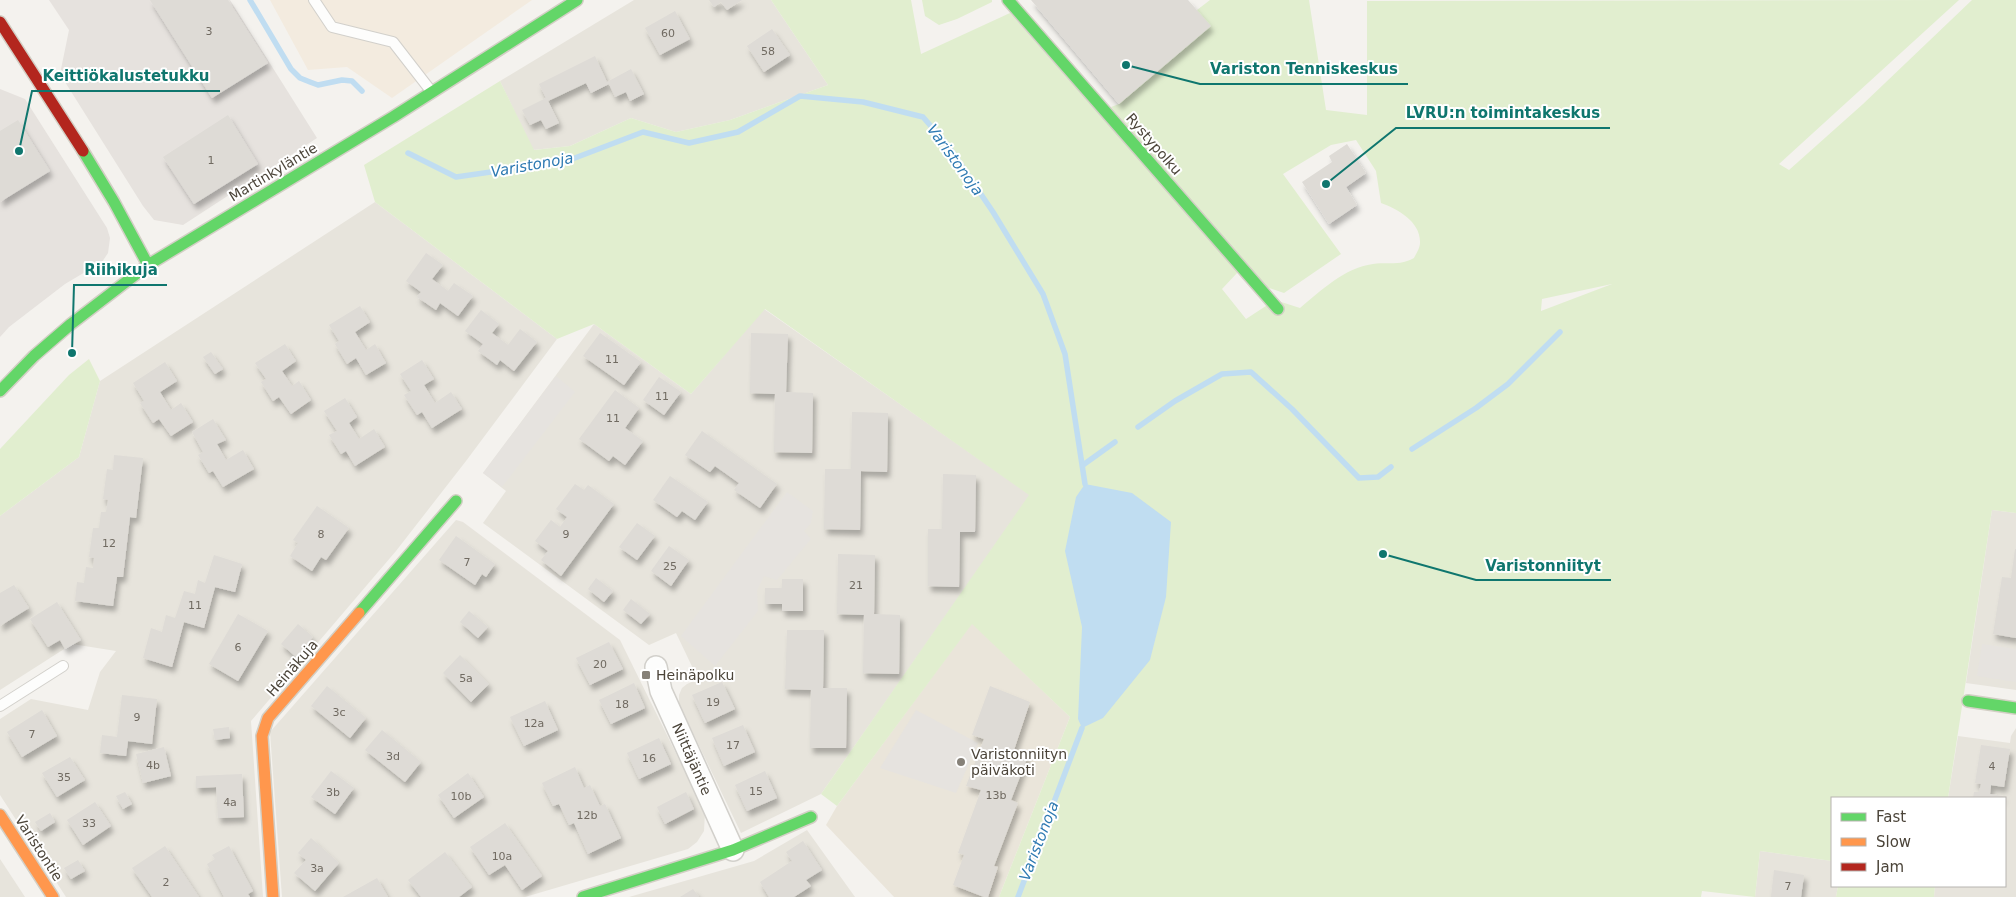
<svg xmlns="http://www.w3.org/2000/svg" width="2016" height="897" font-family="'DejaVu Sans',sans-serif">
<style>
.residential{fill:#e7e4dc}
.commercial{fill:#f3ebdf}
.industrial{fill:#e6e2de}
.education{fill:#eae5da}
.green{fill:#e1eecf;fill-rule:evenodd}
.parking{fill:#e6e3df}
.water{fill:#c0ddf1}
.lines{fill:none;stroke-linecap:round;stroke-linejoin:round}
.stream{stroke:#c0ddf1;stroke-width:5.5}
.building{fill:#dedbd6;filter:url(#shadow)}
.lane-casing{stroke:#d2d0cb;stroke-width:12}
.street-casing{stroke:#d2d0cb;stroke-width:24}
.fast-casing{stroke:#d3cfc5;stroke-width:14}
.slow-casing{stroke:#d3cfc5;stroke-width:14}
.jam-casing{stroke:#d3cfc5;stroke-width:14}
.lane{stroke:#fdfdfc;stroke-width:10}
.street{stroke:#fdfdfc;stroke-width:21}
.fast{stroke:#63d668;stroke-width:11}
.slow{stroke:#ff974d;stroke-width:11}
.jam{stroke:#b3261e;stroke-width:11}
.poi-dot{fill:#868178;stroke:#fff;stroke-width:2}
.labels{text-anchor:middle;stroke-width:4;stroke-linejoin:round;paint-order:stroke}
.number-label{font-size:11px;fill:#706a61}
.street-label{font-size:14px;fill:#4b4439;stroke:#fff}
.poi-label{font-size:14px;fill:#4b4439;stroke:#fff;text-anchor:start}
.water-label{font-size:15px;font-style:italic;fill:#2e7ab2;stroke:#fff}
.leader{fill:none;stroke:#0f766e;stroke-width:2}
.callout-dot{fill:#0f766e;stroke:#fff;stroke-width:2}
.callout-label{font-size:15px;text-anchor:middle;font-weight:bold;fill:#0f766e;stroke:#fff;stroke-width:4;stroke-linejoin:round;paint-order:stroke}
</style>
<defs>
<filter id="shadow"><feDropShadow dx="3" dy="5.5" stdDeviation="2.5" flood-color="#0004"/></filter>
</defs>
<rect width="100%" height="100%" fill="#f4f2ee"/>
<g class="residential">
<path d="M634,0H771L828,85L730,120L676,132L631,118L570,146L533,150L500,81Z"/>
<path d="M375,202L557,339L466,461L396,551L251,721L263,897H66L0,795V719L31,699L88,710L100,672L116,651L72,644L0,690V516L79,457L100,381Z"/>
<path d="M764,309L1030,495L821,794L741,833L679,704V695L682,688L687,684L698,679L676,633L649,645L483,523L506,491L483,473L594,324L691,394Z"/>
<path d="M1992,510L2016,513V690L1966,683Z"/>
<path d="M456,520L463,522L620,640L705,812L704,831L697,842L688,849L525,897H282L270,732Z"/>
<path d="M2016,728V897H1934L1935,886H2005V798H1948L1958,736L2010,743L2011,736Z"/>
<path d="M807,830L855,897H629L754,861Z"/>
<path d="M1760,851L1832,861V886H1838L1836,897H1755Z"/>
<path d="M0,859L25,897H0Z"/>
</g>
<path class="commercial" d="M270,0H532L392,98L347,67L308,70Z"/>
<g class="industrial">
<path d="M49,0H230L317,138L183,225L154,220L143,206L60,74L69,30Z"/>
<path d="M0,89L25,99L107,228L110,238L108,253L102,262L65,284L9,327L0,337Z"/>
</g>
<path class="education" d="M972,623L1070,717L999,897H894L826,825L837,806Z"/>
<g class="green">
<path d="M771,0H911L921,54L1010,13L1238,272L1222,289L1246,319L1275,300L1300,308C1322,290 1344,268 1373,264C1388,262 1400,266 1414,258C1416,254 1420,248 1420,243C1421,222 1398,209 1381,203L1376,171L1356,140L1331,145L1283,174L1341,254L1284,293L1266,287L1111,107L1119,104L1197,10L1210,0H1309L1326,110L1367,115V1L1959,0L1779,164L1789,170L1863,104L1972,0H2016V513L1992,510L1948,798H1832V861L1760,851L1755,897L1702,891L1701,897H999L1070,717L972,624L837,806L821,794L1029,495L765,309L691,394L594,324L557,339L375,202L364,165L500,81L534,150L570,146L631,118L676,132L730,120L828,85ZM1612,284L1541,311V310L1542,299Z"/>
<path d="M922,0H992V2L957,19L939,25L925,16Z"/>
<path d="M89,359L100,381L79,457L0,516V449L69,375Z"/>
<path d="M1838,886H1935L1934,897H1836Z"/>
</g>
<g class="parking">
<path d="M556,376L575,392L502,487L483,473Z"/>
<path d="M787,492L813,511L811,523L804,531L811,539L777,580L764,576L757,590L758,611L715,666L681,636Z"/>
<path d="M1982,644L2016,649V682L1977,676Z"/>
<path d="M916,710L978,743L956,793L880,768Z"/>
</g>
<path class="water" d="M1085,484L1132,493L1171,522L1166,597L1150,660L1103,718L1082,728L1078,719L1082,627L1065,551L1076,497Z"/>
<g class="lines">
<g class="stream">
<path d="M250,0L291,69L300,78L310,82L318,85L342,80L352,81L362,91"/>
<path d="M408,153L456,177L567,161L643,132L689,143L738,132L800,96L863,102L923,117L949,147L993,212L1043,294L1065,354L1085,484"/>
<path d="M1138,427L1175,401L1222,374L1251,372L1292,409L1359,478L1378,477L1391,467"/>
<path d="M1412,449L1476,408L1508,384L1560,332"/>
<path d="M1083,465L1115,442"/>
<path d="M1018,897L1082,728"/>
</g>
</g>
<g class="building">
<path d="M150,0H228L268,63L212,98Z"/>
<path d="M709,0H742L727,10L721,2L714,7Z"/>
<path d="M1031,0H1188L1211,26L1119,104Z"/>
<path d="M675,11L690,39L660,55L645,28Z"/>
<path d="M772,29L790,55L764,72L747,46Z"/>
<path d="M595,56L607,82L631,69L644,94L630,101L626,92L615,97L609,84L591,93L586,83L548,101L559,123L546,129L541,120L530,125L522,110L546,98L539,84Z"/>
<path d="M228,115L258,164L194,204L163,157Z"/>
<path d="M18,120L50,171L0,202V131Z"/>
<path d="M1347,144L1366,173L1346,187L1357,205L1329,224L1302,182L1332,162L1329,156Z"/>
<path d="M426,253L443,265L432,279L448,291L454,283L473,296L458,316L440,303L436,310L417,297L421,292L406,281Z"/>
<path d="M360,306L370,322L355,332L366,350L375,344L386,363L366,375L356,358L347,364L335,344L339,341L329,325Z"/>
<path d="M481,310L499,324L492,333L508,345L520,329L537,342L514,371L500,360L497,365L478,351L483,344L465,331Z"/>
<path d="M600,333L641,362L624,385L583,356Z"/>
<path d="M751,333L788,334L786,392L813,393L812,453L774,452L775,394L750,393Z"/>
<path d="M285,344L296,361L282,371L292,386L299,381L311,400L291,414L279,397L273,401L261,382L266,379L255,363Z"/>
<path d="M211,352L223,369L215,374L203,357Z"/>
<path d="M422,360L434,379L424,385L435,403L451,392L462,409L432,428L422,412L417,415L404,395L411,391L400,374Z"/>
<path d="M165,362L177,381L160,392L171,410L181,403L193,422L171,436L159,419L153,423L140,403L144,401L133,383Z"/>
<path d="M659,377L681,392L664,415L643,400Z"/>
<path d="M615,390L639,408L625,428L643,441L625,465L613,456L609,461L579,439Z"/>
<path d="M345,398L357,417L349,423L359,439L374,429L385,447L355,466L346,451L341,454L329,435L337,431L324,411Z"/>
<path d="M852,412L888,413L887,472L861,471L860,530L824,529L825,469H851Z"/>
<path d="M213,419L226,440L217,444L226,460L243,450L254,469L223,487L213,471L209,473L198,455L203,452L192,432Z"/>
<path d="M702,431L777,484L760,508L734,490L739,483L715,466L710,472L685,455Z"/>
<path d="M114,455L143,458L136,518L130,517L123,577H117L113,606L75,601L77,582L84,583L86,567L93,568L94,558L89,557L93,528H99L101,512H106L108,500L103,499L107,469L113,470Z"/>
<path d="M943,474L976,475L975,532H960L959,587L928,586V529H942Z"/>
<path d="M670,476L708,502L695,520L682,511L677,517L653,500Z"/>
<path d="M575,484L584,490L588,485L614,504L561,576L541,560L548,551L535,541L551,520L560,527L567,517L556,509Z"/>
<path d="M317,506L349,528L326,560L321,557L312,571L290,556L298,543L293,540Z"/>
<path d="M637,523L655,536L637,560L619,547Z"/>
<path d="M456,536L495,564L486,577L482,574L475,585L439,560Z"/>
<path d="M669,546L689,560L671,586L651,571Z"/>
<path d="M2015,549H2016V638L1993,634L2002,577L2011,578Z"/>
<path d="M838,554L875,555L874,614L900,615L899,674L863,673L864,615L837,614Z"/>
<path d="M214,555L242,564L235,592L215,587L204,628L184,622L172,667L143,658L151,628L162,632L166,615L175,618L184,591L195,594L198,580L205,583Z"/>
<path d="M596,578L613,591L604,602L588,589Z"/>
<path d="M782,579H803V611H782V604H765V588H782Z"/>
<path d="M14,585L29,608L0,626V593Z"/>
<path d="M631,599L650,614L641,624L623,610Z"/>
<path d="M57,602L81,640L65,649L60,640L48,647L30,619Z"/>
<path d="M469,611L488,627L478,638L460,622Z"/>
<path d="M238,614L268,631L238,681L209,664Z"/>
<path d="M298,624L313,637L296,657L281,644Z"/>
<path d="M787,630H824L823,688H847L846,748H810L811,690L785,689Z"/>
<path d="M609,642L623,669L590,685L576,658Z"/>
<path d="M460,655L489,684L471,702L443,673Z"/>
<path d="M722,682L735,709L705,723L692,695Z"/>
<path d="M634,683L645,708L611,724L599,700Z"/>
<path d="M327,686L366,718L350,738L311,706Z"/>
<path d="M990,686L1030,702L1014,750L1028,756L1011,800L1018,803L994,866L998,867L988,897H984L953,885L964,855L958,853L981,790L966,786L984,739L972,735Z"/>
<path d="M122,695L157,699L152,744L128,741L126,756L100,753L102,735L117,737Z"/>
<path d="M545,701L558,730L524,746L510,717Z"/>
<path d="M42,710L57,736L22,757L7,732Z"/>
<path d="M743,725L755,752L724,766L712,738Z"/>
<path d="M229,727L230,738L215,740L213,729Z"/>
<path d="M382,730L421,762L405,782L365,750Z"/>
<path d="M659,738L671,764L639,779L627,753Z"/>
<path d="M1981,745L2010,749L2004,787L1991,785L1990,794L2003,796L2002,798H1973L1974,792H1979L1981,784L1975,783Z"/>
<path d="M164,747L171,776L143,783L136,754Z"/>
<path d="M70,757L85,780L57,797L42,773Z"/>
<path d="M575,767L584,788L590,785L600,806L605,804L621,838L588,854L574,823L569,825L559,804L553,806L542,783Z"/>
<path d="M331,771L354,788L335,814L311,797Z"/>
<path d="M765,771L777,798L747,811L735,785Z"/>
<path d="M468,773L484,797L454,818L438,795Z"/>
<path d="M242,774L244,817L218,818L216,787L196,788V776Z"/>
<path d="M125,792L132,804L123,809L116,796Z"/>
<path d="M686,792L694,809L665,824L657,807Z"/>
<path d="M95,802L111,826L83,845L67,820Z"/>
<path d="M50,813L55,822L41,831L35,822Z"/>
<path d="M505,823L542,876L522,890L505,865L489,875L470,847Z"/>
<path d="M311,838L339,863L315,891L294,873L306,860L298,853Z"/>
<path d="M803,841L822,870L806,880L811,886L794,897H769L760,882L792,861L786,852Z"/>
<path d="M165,846L199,897H152L132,868Z"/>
<path d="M229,846L253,891L248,894L250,897H224L207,864L215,859L212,855Z"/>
<path d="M445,852L472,887L459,897H421L408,880Z"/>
<path d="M78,860L85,871L71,879L64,868Z"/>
<path d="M1774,870L1804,875L1801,897H1771Z"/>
<path d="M377,878L388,897H343Z"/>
<path d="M693,889L699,897H680Z"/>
</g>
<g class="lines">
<g class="lane-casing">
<g id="lane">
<path d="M314,0L332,27L393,42L431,91"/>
<path d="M0,706L63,666"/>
</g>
</g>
<g class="street-casing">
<path id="street" d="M656,667L661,691L733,850"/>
</g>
<g class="fast-casing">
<g id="fast">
<path d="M1008,0L1278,309"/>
<path d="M83,151L114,202L148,265"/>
<path d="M0,391L34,356L71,324L148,265L393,117L577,0"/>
<path d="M359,613L456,501"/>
<path d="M1968,701L2016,708"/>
<path d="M583,897L733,850L811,817"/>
</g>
</g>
<g class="slow-casing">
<g id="slow">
<path d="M0,815L53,897"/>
<path d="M273,897L262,736L268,718L359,613"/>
</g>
</g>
<g class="jam-casing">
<path id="jam" d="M0,22L83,151"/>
</g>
<use href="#lane" class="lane"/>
<use href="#street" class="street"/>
<use href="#fast" class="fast"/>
<use href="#slow" class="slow"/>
<use href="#jam" class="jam"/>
</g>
<g class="poi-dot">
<rect x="641" y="670" width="10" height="10" rx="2.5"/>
<circle cx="961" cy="762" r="5"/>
</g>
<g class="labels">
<g class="number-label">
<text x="209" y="35">3</text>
<text x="668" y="37">60</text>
<text x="768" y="55">58</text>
<text x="211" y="164">1</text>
<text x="612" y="363">11</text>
<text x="662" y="400">11</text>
<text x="613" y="422">11</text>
<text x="321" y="538">8</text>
<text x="566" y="538">9</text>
<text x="109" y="547">12</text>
<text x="467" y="566">7</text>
<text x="670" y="570">25</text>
<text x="856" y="589">21</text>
<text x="195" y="609">11</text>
<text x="238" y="651">6</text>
<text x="600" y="668">20</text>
<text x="466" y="682">5a</text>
<text x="713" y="706">19</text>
<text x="622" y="708">18</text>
<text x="339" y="716">3c</text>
<text x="137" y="721">9</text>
<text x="534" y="727">12a</text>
<text x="32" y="738">7</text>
<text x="733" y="749">17</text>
<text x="393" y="760">3d</text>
<text x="649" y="762">16</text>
<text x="153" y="769">4b</text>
<text x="1992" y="770">4</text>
<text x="64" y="781">35</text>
<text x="756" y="795">15</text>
<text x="333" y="796">3b</text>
<text x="996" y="799">13b</text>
<text x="461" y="800">10b</text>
<text x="230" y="806">4a</text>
<text x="587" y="819">12b</text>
<text x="89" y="827">33</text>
<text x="502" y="860">10a</text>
<text x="317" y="872">3a</text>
<text x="166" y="886">2</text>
<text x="1788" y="890">7</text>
</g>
<g class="street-label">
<text transform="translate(1154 144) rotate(49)" y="5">Rystypolku</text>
<text transform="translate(273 172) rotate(-31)" y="5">Martinkyläntie</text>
<text transform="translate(292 668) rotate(-49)" y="5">Heinäkuja</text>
<text transform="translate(692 759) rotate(66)" y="5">Niittäjäntie</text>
<text transform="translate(39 848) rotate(57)" y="5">Varistontie</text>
</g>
<g class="poi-label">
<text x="656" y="680">Heinäpolku</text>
<text x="971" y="759">Varistonniityn<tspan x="971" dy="16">päiväkoti</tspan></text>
</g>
<g class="water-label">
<text transform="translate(955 160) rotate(54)" y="5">Varistonoja</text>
<text transform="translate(532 165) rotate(-10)" y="5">Varistonoja</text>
<text transform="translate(1039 841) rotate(-69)" y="5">Varistonoja</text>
</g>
</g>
<path class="leader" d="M1126 65L1200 84H1408M19 151L32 91H220M1326 184L1396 128H1610M72 353L74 285H167M1383 554L1476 580H1611"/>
<g class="callout-dot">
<circle cx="1126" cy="65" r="5"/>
<circle cx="19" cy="151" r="5"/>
<circle cx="1326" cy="184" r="5"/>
<circle cx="72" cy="353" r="5"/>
<circle cx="1383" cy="554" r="5"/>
</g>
<g class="callout-label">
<text x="1304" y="74">Variston Tenniskeskus</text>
<text x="126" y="81">Keittiökalustetukku</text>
<text x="1503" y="118">LVRU:n toimintakeskus</text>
<text x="121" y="275">Riihikuja</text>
<text x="1543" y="571">Varistonniityt</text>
</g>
<rect x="1831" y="797" width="175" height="90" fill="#ffffff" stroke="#b7b4b0"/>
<rect x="1841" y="813" width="25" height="8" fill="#63d668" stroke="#b7b4b0"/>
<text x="1876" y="822" font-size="15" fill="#4b4439">Fast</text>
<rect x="1841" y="838" width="25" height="8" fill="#ff974d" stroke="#b7b4b0"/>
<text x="1876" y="847" font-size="15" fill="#4b4439">Slow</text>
<rect x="1841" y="863" width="25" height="8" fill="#b3261e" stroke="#b7b4b0"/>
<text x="1876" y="872" font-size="15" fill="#4b4439">Jam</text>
</svg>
